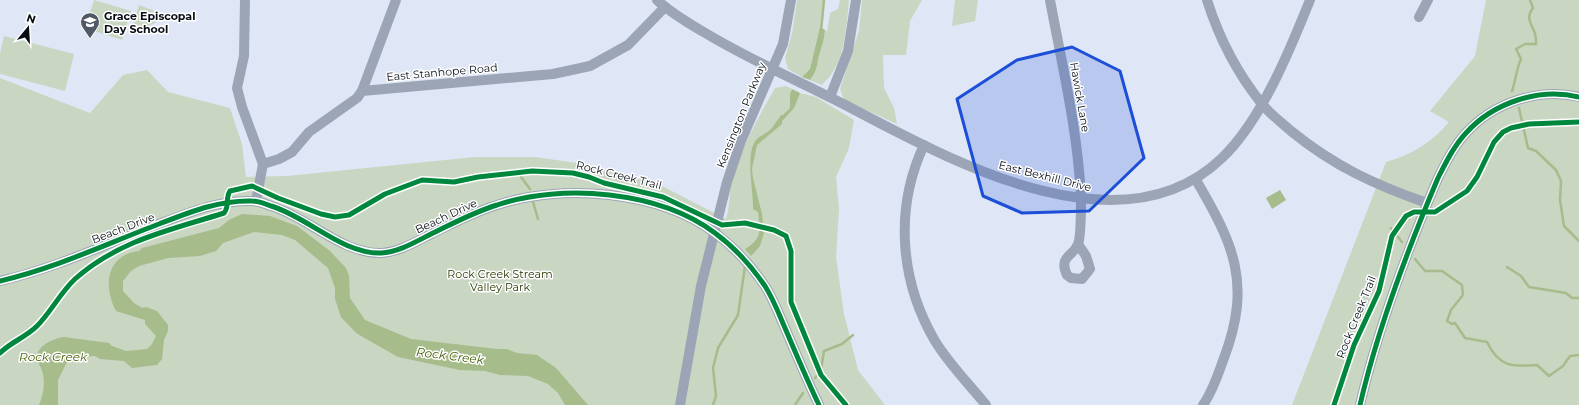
<svg xmlns="http://www.w3.org/2000/svg" width="1579" height="405" font-family="Montserrat,sans-serif">
<style>
.green{fill:#c8d6c2}
.water{fill:#a6bc8b}
.lines{fill:none;stroke-linecap:round;stroke-linejoin:round}
.stream{stroke:#a6bc8b;stroke-width:2.5}
.minor{stroke:#9ca5b5;stroke-width:10}
.cycleway-casing{stroke:#fff;stroke-width:8}
.cycleway{stroke:#00873e;stroke-width:5}
.marked{fill:#1d4ed8;fill-opacity:0.2;stroke:#1d4ed8;stroke-width:3;stroke-linejoin:round}
.labels{text-anchor:middle;stroke-width:3;stroke-linejoin:round;paint-order:stroke}
.poi-label{font-size:11px;font-weight:bold;fill:#080d15;stroke:#fff;text-anchor:start}
.street-label{font-size:11px;fill:#080d15;stroke:#fff}
.park-label{font-size:11px;fill:#283900;stroke:#fff}
.water-label{font-size:12px;font-style:italic;fill:#486009;stroke:#fff}
</style>
<rect width="100%" height="100%" fill="#dfe7f6"/>
<g class="green">
<path d="M94,0L131,11L122,40L85,28Z"/>
<path d="M797,0H824L820,27L810,69L802,77L788,69L785,58L792,34Z"/>
<path d="M840,0H849C847,21 845,56 832,73C829,78 825,81 822,85L810,80C819,68 816,65 820,52C823,43 824,40 825,30L827,31L830,13L838,9Z"/>
<path d="M862,0H922L910,21L906,55H883L884,88L894,108L897,124L844,100L840,89L859,31Z"/>
<path d="M955,0H978L975,21L952,26Z"/>
<path d="M1486,0H1579V405H1292L1386,162C1412,155 1432,142 1449,122L1430,111L1475,56Z"/>
<path d="M139,5L155,11L157,22L144,28L133,24Z"/>
<path d="M4,36L74,54L65,91L0,74V53Z"/>
<path d="M147,70L168,92L230,108L242,144L246,177L287,176L475,157H535L584,164L648,181L664,187L726,219C731,205 728,191 733,177C742,146 759,116 775,88L786,86L792,89L790,94L798,97L800,93L816,97L854,120L849,148L836,177L839,209L836,257L844,314L858,370L885,405H0V78L90,113L123,75Z"/>
</g>
<g class="water">
<path d="M820,27L825,30C824,40 823,43 820,52C816,65 819,68 810,80L802,77L810,69Z"/>
<path d="M792,89L800,93L794,108L782,121V124L757,145L752,169L753,178L762,214L764,233L760,246L751,256L745,249C763,238 760,231 758,212L753,209C754,193 744,152 757,139C761,135 768,133 772,128C775,124 778,119 781,115H783L790,108V94Z"/>
<path d="M1280,190L1286,200L1272,209L1266,198Z"/>
<path d="M242,214L270,216L297,226L330,251L346,268L349,276L350,298L365,320L411,339L497,349H507L517,353L537,355L556,368L588,405H565L558,393L548,384L528,376L500,375L485,371L460,370L398,357L356,333L341,317L335,299V288L328,268L295,240L282,235L254,232L223,243L216,251L200,256L168,258L139,266L131,271L123,281V291L134,303L142,308L146,307L157,311L168,325V331L164,340L162,359L157,365L132,368L124,361L100,359L95,356L76,357L68,360L58,380V405H39C44,394 46,379 41,368C39,364 37,361 37,356C38,345 55,338 64,337L109,343L112,346L126,351L147,349L152,344L156,336L145,324V320L116,311C103,286 106,255 139,251L142,248L219,228L229,220Z"/>
</g>
<g class="lines">
<g class="stream">
<path d="M821,31L824,0"/>
<path d="M1512,91C1516,80 1516,70 1521,59L1516,49L1525,44H1536C1536,40 1536,34 1534,31C1530,22 1526,17 1533,8L1530,0"/>
<path d="M1519,108L1528,148L1536,151L1556,170L1561,181L1560,200L1564,226L1579,241"/>
<path d="M521,177L530,189"/>
<path d="M533,202L538,219"/>
<path d="M1391,228L1402,242"/>
<path d="M1415,259L1425,271H1442L1462,285L1463,295L1451,310L1447,321L1452,324L1455,323L1465,338L1487,342C1499,367 1512,367 1537,365L1549,376L1563,366L1570,356L1579,355"/>
<path d="M1507,267L1521,276L1529,287L1566,293L1572,298H1579"/>
<path d="M821,369L824,351L842,344L853,335"/>
<path d="M815,378L819,373"/>
<path d="M713,405L716,396L713,368L718,348L738,315L745,266"/>
<path d="M795,405L803,393"/>
</g>
<g class="minor">
<path d="M245,0L244,56L237,88L242,107L263,164"/>
<path d="M657,0C672,14 690,24 707,34C754,62 803,83 851,108C952,161 1121,255 1222,158C1261,121 1290,50 1310,0"/>
<path d="M1050,0C1062,65 1078,131 1081,198C1081,207 1081,237 1078,244C1074,256 1058,256 1067,275L1071,278L1082,279L1090,269L1086,256L1078,244"/>
<path d="M1207,0C1219,38 1237,73 1262,104C1270,114 1281,122 1291,131C1334,166 1375,185 1427,203"/>
<path d="M1419,17L1428,0"/>
<path d="M362,91L396,0"/>
<path d="M830,97L848,51L856,0"/>
<path d="M924,145C894,209 900,281 935,341C949,364 969,384 986,405"/>
<path d="M1196,180C1234,245 1252,283 1224,358C1218,374 1213,391 1203,405"/>
<path d="M256,201L263,164L279,159L292,152L309,132L357,98L362,91L553,74L590,66L628,45L665,7"/>
<path d="M0,281C56,268 106,244 159,224C190,212 219,200 252,201C259,201 265,204 271,206C308,217 342,254 381,253C399,252 415,242 431,234C452,224 474,212 497,205C562,183 659,191 715,233C734,247 752,267 765,286C772,297 777,309 782,321C794,349 806,378 819,405"/>
<path d="M680,405L701,286L727,182L741,141L783,44L791,0"/>
<path d="M1360,405C1378,327 1407,251 1438,178C1446,162 1454,146 1466,133C1493,103 1539,87 1579,97"/>
</g>
<g class="cycleway-casing">
<g id="cycleway">
<path d="M0,281C56,268 106,244 159,224C190,212 219,200 252,201C259,201 265,204 271,206C308,217 342,254 381,253C399,252 415,242 431,234C452,224 474,212 497,205C562,183 659,191 715,233C734,247 752,267 765,286C772,297 777,309 782,321C794,349 806,378 819,405"/>
<path d="M0,353C11,342 26,337 37,326C51,312 60,293 75,279C119,240 171,230 224,213C230,206 225,198 230,191L252,186L278,198L321,214L335,217L349,215L385,194L422,180L454,182L478,177L532,171L573,173L589,177L604,183L663,197L722,225L745,223L774,230L786,236L791,251V302L821,375L846,405"/>
<path d="M1334,405L1354,345L1379,291L1392,236L1406,216L1414,212H1435L1467,191L1477,177L1494,142L1503,132L1511,128L1529,124L1579,122"/>
<path d="M1360,405C1378,327 1407,251 1438,178C1446,162 1454,146 1466,133C1493,103 1539,87 1579,97"/>
</g>
</g>
<use href="#cycleway" class="cycleway"/>
</g>
<path class="marked" d="M1072,47L1120,71L1144,158L1089,211L1022,213L983,196L957,99L1017,60Z"/>
<defs>
<g id="school-pin" transform="scale(1)"><path d="M0 17L-7.5 6A9.5 9.5 0 1 1 7.5 6Z" fill="#535964" stroke="#fff"/><path d="M0-5L7-2L0 1L-7-2ZM-4 1L0 2.5L4 1V4Q0 6-4 4Z" fill="#fff"/></g>
</defs>
<g fill-rule="evenodd">
<use href="#school-pin" x="90" y="22"/>
</g>
<g class="labels">
<g class="poi-label">
<text x="104" y="20">Grace Episcopal<tspan x="104" dy="13">Day School</tspan></text>
</g>
<g class="street-label">
<text transform="translate(442 72) rotate(-5)" y="4">East Stanhope Road</text>
<text transform="translate(1080 97) rotate(80)" y="4">Hawick Lane</text>
<text transform="translate(741 115) rotate(-68)" y="4">Kensington Parkway</text>
<text transform="translate(619 175) rotate(14)" y="4">Rock Creek Trail</text>
<text transform="translate(1045 176) rotate(14)" y="4">East Bexhill Drive</text>
<text transform="translate(446 216) rotate(-25)" y="4">Beach Drive</text>
<text transform="translate(123 228) rotate(-21)" y="4">Beach Drive</text>
<text transform="translate(1356 317) rotate(-68)" y="4">Rock Creek Trail</text>
</g>
<g class="park-label">
<text x="500" y="278">Rock Creek Stream<tspan x="500" dy="13">Valley Park</tspan></text>
</g>
<g class="water-label">
<text transform="translate(450 356) rotate(7)" y="4">Rock Creek</text>
<text x="53" y="361">Rock Creek</text>
</g>
</g>
<g transform="translate(28 28) rotate(18)" stroke="#ffffff" stroke-width="3" paint-order="stroke">
<path d="M0-3L7 15L0 10L-7 15Z" fill="#080d15"/>
<text y="-6" font-size="11" font-weight="bold" text-anchor="middle" fill="#080d15">N</text>
</g>
</svg>
